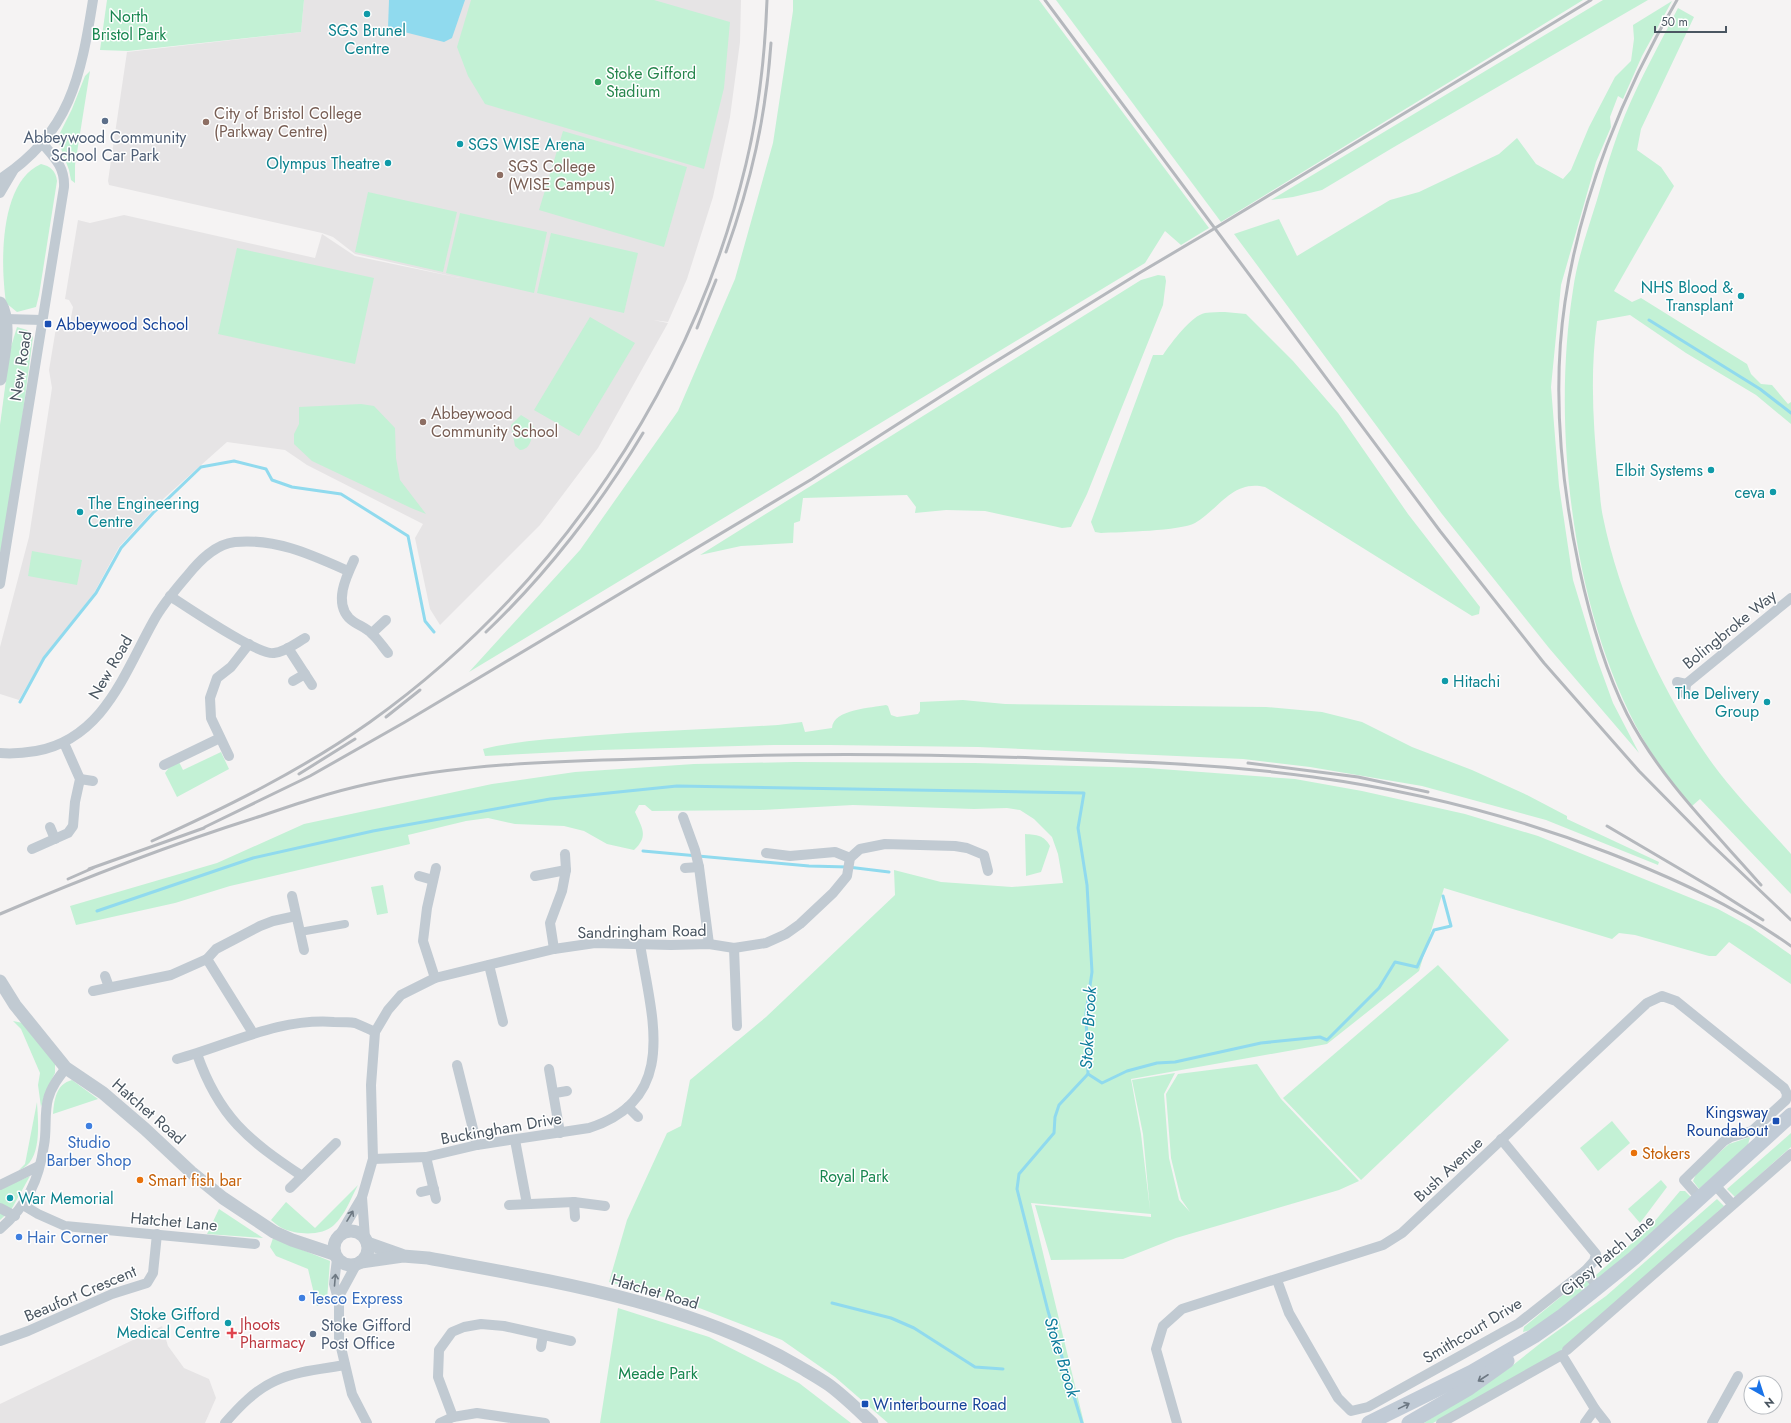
<svg xmlns="http://www.w3.org/2000/svg" width="1791" height="1423" font-family="Jost,sans-serif">
<style>
.education{fill:#e6e4e5}
.green{fill:#c3f1d5}
.water{fill:#90daee}
.lines{fill:none;stroke-linecap:round;stroke-linejoin:round}
.stream{stroke:#90daee;stroke-width:3}
.pedestrian{stroke:#c1cad2;stroke-width:8}
.minor{stroke:#c1cad2;stroke-width:10}
.tertiary{stroke:#c1cad2;stroke-width:13}
.secondary{stroke:#c1cbd6;stroke-width:15}
.rail{stroke:#b5b8bd;stroke-width:3}
.oneway{stroke:#6e7983}
.oneway2{stroke:#6e7984}
.culture-dot{fill:#0f9aa8;stroke:#fff;stroke-width:1.5}
.leisure-dot{fill:#2e9e5b;stroke:#fff;stroke-width:1.5}
.service-dot{fill:#5c6f8a;stroke:#fff;stroke-width:1.5}
.education-dot{fill:#8d6e63;stroke:#fff;stroke-width:1.5}
.transit-dot{fill:#1a4fb4;stroke:#fff;stroke-width:1.5}
.shop-dot{fill:#3f7fe0;stroke:#fff;stroke-width:1.5}
.food-dot{fill:#e8710a;stroke:#fff;stroke-width:1.5}
.health-dot{fill:#e0444e;stroke:#fff;stroke-width:1.5}
.labels{text-anchor:middle;stroke-width:3;stroke-linejoin:round;paint-order:stroke}
.park-label{font-size:16px;fill:#17864f;stroke:#fff}
.culture-label{font-size:16px;fill:#0d838f;stroke:#fff;text-anchor:end}
.leisure-label{font-size:16px;fill:#27864d;stroke:#fff;text-anchor:start}
.education-label{font-size:16px;fill:#785e54;stroke:#fff;text-anchor:start}
.service-label{font-size:16px;fill:#4e5e75;stroke:#fff}
.transit-label{font-size:16px;fill:#164399;stroke:#fff;text-anchor:start}
.street-label{font-size:16px;fill:#4a5661;stroke:#fff}
.shop-label{font-size:16px;fill:#366cbe;stroke:#fff;text-anchor:start}
.food-label{font-size:16px;fill:#c56008;stroke:#fff;text-anchor:start}
.health-label{font-size:16px;fill:#be3a42;stroke:#fff;text-anchor:start}
.water-label{font-size:17px;font-style:italic;fill:#0c7c9b;stroke:#fff}
</style>
<rect width="100%" height="100%" fill="#f5f3f3"/>
<g class="education">
<path d="M304,0H741L740,42L730,117L713,197L687,279L668,322L653,320L668,323L598,448L540,525L440,625L430,609L415,538L423,524L307,465L285,450L227,442L163,499L119,547L94,593L43,658L19,700L0,694V647L29,537L52,388L49,370L56,328L60,329L70,323L73,307L69,300L65,299L78,220L90,223L124,215L315,258L322,234L355,256L460,278L355,254L333,237L322,233L109,185L108,181L127,52L301,32Z"/>
<path d="M162,1326L168,1346L184,1368L209,1379L216,1398L205,1423H0V1404Z"/>
</g>
<g class="green">
<path d="M107,0H304L301,32L128,51L100,50Z"/>
<path d="M471,0H654L730,22L724,88L704,169L485,104L468,76L457,47Z"/>
<path d="M793,0H1039L1209,228L1181,245L1165,231L1145,263L469,672L580,550L678,411L735,279L773,143L793,11Z"/>
<path d="M1056,0H1583L1221,222Z"/>
<path d="M1603,0H1648L1394,147L1322,190L1293,197L1271,200Z"/>
<path d="M1672,1L1642,56L1623,99L1618,96L1610,117L1611,127L1596,162L1561,285L1551,387L1559,486L1573,580L1597,659L1613,703L1639,753L1549,648L1442,514L1234,234L1279,219L1297,256L1390,200L1419,192L1499,154L1517,138L1536,164L1563,179L1571,170L1589,127L1615,77L1631,61L1634,39L1633,25Z"/>
<path d="M1678,8L1694,17L1641,129L1637,150L1661,167L1674,186L1614,291L1632,302L1641,298L1747,364L1751,374L1761,384L1772,385L1788,404L1791,402V424L1756,395L1686,353L1630,315L1597,321C1590,372 1593,424 1598,475C1600,489 1600,504 1603,517C1619,596 1658,683 1703,750C1728,788 1761,820 1791,854V894L1700,799L1692,806C1674,785 1656,762 1642,737C1573,614 1551,429 1573,290C1577,260 1588,229 1597,200C1605,172 1614,142 1625,115C1640,79 1660,43 1678,8Z"/>
<path d="M90,71L75,165V183L71,180L69,170L59,143V135L72,109L85,76Z"/>
<path d="M563,131L687,167L664,247L539,210Z"/>
<path d="M41,164C50,166 56,171 57,181L39,295L36,307L17,312L6,303C0,260 0,182 41,164Z"/>
<path d="M368,192L457,212L443,272L355,252Z"/>
<path d="M460,213L547,232L534,293L446,273Z"/>
<path d="M551,233L638,253L624,313L537,293Z"/>
<path d="M237,248L374,278L355,364L218,334Z"/>
<path d="M1158,275L1165,276L1166,281L1163,305L1087,494L1071,527L1062,528L985,511L946,510L915,513L916,507L907,495L803,498L800,521L794,523L793,543L741,546L700,555L1141,280Z"/>
<path d="M1225,312L1246,314L1293,361L1338,413L1408,514L1480,607L1479,614L1472,616L1265,487C1233,479 1219,509 1195,523C1180,531 1121,532 1101,533L1095,532L1091,522L1153,355H1163C1171,343 1192,315 1205,313C1212,312 1218,312 1225,312Z"/>
<path d="M590,317L635,343L579,436L534,410Z"/>
<path d="M17,327L27,330L33,337L12,495L0,554V425L10,350Z"/>
<path d="M361,404L374,406L395,428L396,458L400,480L426,514L411,508L312,461L294,444V434L299,424V407Z"/>
<path d="M521,415L529,420L534,427C531,437 532,449 520,450L515,446L511,425Z"/>
<path d="M32,551L82,560L77,585L28,576Z"/>
<path d="M963,700L1005,704L1266,707L1322,712L1362,722L1412,747L1472,770L1527,795L1567,816V819L1659,862L1658,865L1546,820L1422,786L1310,767L1243,759L978,747L830,745H774L600,750L485,756L483,749C516,741 551,739 586,736C650,731 714,729 778,725L802,722L805,732L832,728C833,709 872,708 886,705L888,706L891,715L897,717L918,714L920,711V702Z"/>
<path d="M221,752L229,769L177,797L165,773L170,766L179,762L183,770Z"/>
<path d="M794,762L975,763L1147,768L1295,779L1362,791L1465,814L1538,836L1718,909L1751,927L1791,955V984L1729,942L1716,956H1709L1635,935L1619,933L1612,939L1444,888L1419,971L1327,1044L1131,1079L1141,1134L1150,1210L1143,1134L1132,1080L1175,1073L1164,1094L1169,1158L1179,1200L1190,1212L1181,1199L1171,1158L1166,1094L1178,1074L1257,1064L1281,1099L1359,1181L1339,1190L1176,1238L1123,1259L1051,1260L1035,1205L1151,1217V1214L1031,1203L1084,1423H888L835,1377L782,1340L689,1304L609,1282L627,1220L667,1133L681,1126L690,1080L766,1017L895,895L894,870L941,882L1012,887L1063,883L1058,854L1052,837L1034,819L1020,810L1007,808L974,809L853,805L761,810L652,811L645,805H639L635,812C642,828 649,836 634,850L607,844L584,831L564,826L515,824L488,818L466,821L408,835L410,844L230,886L175,903L76,925L70,906L217,863L304,824L492,784L575,772L694,764Z"/>
<path d="M1025,834C1037,835 1044,835 1050,846L1041,872L1026,876Z"/>
<path d="M383,885L388,913L377,915L371,887Z"/>
<path d="M1438,965L1509,1040L1361,1180L1283,1098Z"/>
<path d="M13,1021L23,1023L55,1061V1073L46,1091L41,1107L38,1085L40,1073L21,1029Z"/>
<path d="M72,1080L98,1099L53,1114C54,1100 56,1084 72,1080Z"/>
<path d="M37,1102C38,1122 43,1162 19,1170L25,1164Z"/>
<path d="M1612,1121L1630,1143L1598,1171L1580,1148Z"/>
<path d="M1791,1133V1147L1735,1197L1727,1189Z"/>
<path d="M1750,1137L1748,1145L1699,1189L1693,1181L1697,1172L1729,1144Z"/>
<path d="M30,1176L11,1210L0,1220V1189Z"/>
<path d="M1661,1180L1667,1187L1640,1223L1628,1209Z"/>
<path d="M358,1185C351,1198 345,1215 334,1225C323,1236 298,1235 284,1229C279,1227 275,1223 271,1220L286,1202L315,1228Z"/>
<path d="M1680,1191H1685L1691,1197L1598,1281L1596,1275L1649,1228Z"/>
<path d="M1717,1199L1724,1206L1620,1301L1560,1352L1433,1423H1424L1508,1369L1542,1342L1606,1296Z"/>
<path d="M219,1209L263,1238L207,1234Z"/>
<path d="M273,1238L330,1261L327,1300L317,1306L308,1269L276,1256L270,1247Z"/>
<path d="M1580,1281H1588L1591,1285L1538,1328L1523,1332L1524,1327Z"/>
<path d="M618,1308L709,1337L799,1383L851,1423H600Z"/>
</g>
<path class="water" d="M389,0H465L452,38L444,42L388,28Z"/>
<g class="lines">
<g class="stream">
<path d="M1649,320L1760,389L1791,413"/>
<path d="M20,702L44,658L96,593L121,548L153,513L201,467L234,461L266,469L272,480L292,487L341,494L408,536L425,621L434,632"/>
<path d="M643,851L809,866L848,867L889,872"/>
<path d="M97,911L253,858L373,831L550,799L677,786L1084,793L1078,828L1087,885L1092,972L1086,1013L1088,1074L1059,1105L1055,1117L1054,1133L1019,1174L1017,1189L1048,1311L1082,1423"/>
<path d="M1088,1074L1102,1083L1127,1071L1157,1063L1175,1062L1261,1043L1320,1037L1327,1040L1379,988L1395,962L1417,967L1434,930L1451,926L1443,896"/>
<path d="M832,1303L891,1318L914,1328L975,1367L1003,1369"/>
</g>
<path class="pedestrian" d="M300,932L345,924"/>
<g class="minor">
<path d="M0,179C70,134 81,76 93,0"/>
<path d="M0,193L13,171"/>
<path d="M6,319L42,320"/>
<path d="M354,560C346,577 334,602 349,618C356,625 366,627 372,634C378,639 383,647 388,653"/>
<path d="M0,584L64,187C65,167 54,157 42,143"/>
<path d="M170,596C187,607 259,656 274,653C285,652 296,643 305,638"/>
<path d="M372,633L386,620"/>
<path d="M288,648L312,685"/>
<path d="M293,681L305,674"/>
<path d="M1677,682L1686,684L1685,694"/>
<path d="M1686,684L1791,598"/>
<path d="M0,753C12,754 24,753 36,751C103,739 124,674 153,622C162,605 175,590 187,576C199,561 215,544 235,542C276,538 312,555 348,571"/>
<path d="M229,756L211,718L210,698L217,678L231,667L249,644"/>
<path d="M164,765L220,738"/>
<path d="M80,779L93,781"/>
<path d="M683,817L695,850L699,867L709,944"/>
<path d="M50,827L55,839"/>
<path d="M32,849L68,833L73,826L75,802L80,779L64,743"/>
<path d="M766,853L790,856L835,852L850,858"/>
<path d="M565,854L566,870"/>
<path d="M685,868L699,867"/>
<path d="M419,876L433,880"/>
<path d="M535,876L566,870L562,891L550,923L554,949"/>
<path d="M292,896L304,950"/>
<path d="M734,948L737,1026"/>
<path d="M207,959L253,1033"/>
<path d="M489,965L503,1022"/>
<path d="M105,976L109,987"/>
<path d="M435,978L423,941L427,908L436,868"/>
<path d="M93,991L171,975L207,959L216,949L260,926L273,921L296,916"/>
<path d="M197,1054C219,1117 248,1140 302,1176"/>
<path d="M177,1059C230,1045 277,1018 334,1022C341,1022 349,1022 355,1023C362,1026 369,1029 375,1032"/>
<path d="M457,1065L477,1145"/>
<path d="M549,1069L560,1133"/>
<path d="M555,1093L567,1091"/>
<path d="M628,1107L638,1117"/>
<path d="M515,1140L527,1204"/>
<path d="M426,1157L436,1199"/>
<path d="M373,1159L426,1157L477,1145L589,1128C681,1098 651,1016 640,944"/>
<path d="M0,1185L39,1166"/>
<path d="M1715,1185L1732,1204"/>
<path d="M290,1188L336,1143"/>
<path d="M421,1192L434,1189"/>
<path d="M362,1197L365,1238"/>
<path d="M574,1202L575,1217"/>
<path d="M23,1205L38,1214L65,1226L255,1244"/>
<path d="M509,1205L574,1202L605,1206"/>
<path d="M0,1208L15,1216"/>
<path d="M0,1229C27,1206 39,1180 44,1145C47,1130 44,1113 48,1099C51,1087 59,1077 66,1068"/>
<path d="M339,1236L362,1197L373,1159L371,1085L375,1032L388,1010L401,995L435,978L554,949L595,943L671,945L709,944L734,948L766,943L786,934L800,924L833,893L847,876L850,858L860,849L885,844L955,846L967,848L984,855L988,871"/>
<path d="M337,1259L334,1284L339,1303V1339L352,1394L367,1423"/>
<path d="M1585,1271L1599,1288"/>
<path d="M1277,1280L1289,1313L1338,1398L1351,1411L1368,1407L1519,1323L1585,1271L1594,1261L1596,1254L1501,1139"/>
<path d="M337,1300L356,1265"/>
<path d="M0,1341L28,1331L112,1294L147,1283L153,1273L157,1234"/>
<path d="M541,1347L543,1335"/>
<path d="M1567,1350L1791,1154"/>
<path d="M453,1417L438,1377L439,1350L452,1332L464,1327L481,1324L504,1326L571,1341"/>
<path d="M225,1423C239,1407 255,1390 275,1381C296,1371 322,1369 345,1365"/>
<path d="M440,1423L453,1417L477,1413L545,1423"/>
<path d="M1177,1423L1156,1349L1163,1326L1182,1309L1383,1245L1402,1233L1647,1003L1662,996L1676,1001L1784,1088L1787,1094L1786,1100L1752,1131L1731,1137L1724,1141L1684,1180L1700,1198"/>
<path d="M1441,1423L1562,1355L1595,1409L1606,1423"/>
<path d="M1585,1423L1595,1409"/>
<path d="M1712,1423L1738,1376"/>
</g>
<g class="tertiary">
<path d="M0,303C12,322 3,357 0,379"/>
<path d="M0,981L15,1005L66,1068L103,1093L145,1129L191,1172L223,1198L274,1232L292,1240L334,1254"/>
<circle cx="351" cy="1248" r="17"/>
<path d="M367,1243L401,1255"/>
<path d="M361,1262L403,1256L428,1258C551,1281 689,1302 798,1366C808,1372 819,1378 829,1385C844,1396 858,1410 872,1423"/>
</g>
<g class="secondary">
<path d="M1369,1423L1472,1372L1534,1336L1561,1317L1634,1258L1791,1115"/>
<path d="M1409,1423L1469,1388L1507,1361"/>
</g>
<g class="rail">
<path d="M1045,0L1440,531L1544,663L1639,771L1711,844L1791,920"/>
<path d="M1677,0C1624,90 1580,198 1565,302C1552,389 1561,482 1579,567C1590,618 1604,668 1627,714C1661,780 1713,830 1761,885"/>
<path d="M726,252C751,182 766,117 771,43"/>
<path d="M697,328L716,280"/>
<path d="M486,632C546,575 601,504 643,433"/>
<path d="M386,717L420,690"/>
<path d="M1248,763L1358,777L1428,792"/>
<path d="M299,774L355,739"/>
<path d="M1607,826L1714,889L1763,920"/>
<path d="M205,827L310,776L405,722L812,479L982,370L1141,272L1207,233L1591,0"/>
<path d="M152,841C227,807 302,770 370,722C555,590 693,386 746,164C759,110 765,55 767,0"/>
<path d="M89,869L204,828"/>
<path d="M68,879L93,868"/>
<path d="M0,914C86,877 172,844 261,816C296,804 331,792 368,784C477,760 589,761 701,757C812,753 923,754 1035,758C1128,761 1221,764 1313,777C1414,791 1514,816 1609,853C1673,878 1735,906 1791,946"/>
</g>
</g>
<defs><path id="oneway-shaft" d="M-6 0H5M1.5-3L5.5 0L1.5 3" fill="none" stroke-width="1.6" stroke-linecap="round" stroke-linejoin="round"/></defs>
<g class="oneway">
<use href="#oneway-shaft" transform="translate(350 1216) rotate(-59)"/>
<use href="#oneway-shaft" transform="translate(335 1280) rotate(-85)"/>
</g>
<g class="oneway2">
<use href="#oneway-shaft" transform="translate(1483 1378) rotate(147)"/>
<use href="#oneway-shaft" transform="translate(1404 1406) rotate(-26)"/>
</g>
<g class="culture-dot">
<circle cx="367" cy="14" r="4"/>
<circle cx="460" cy="144" r="4"/>
<circle cx="388" cy="163" r="4"/>
<circle cx="1741" cy="296" r="4"/>
<circle cx="1711" cy="470" r="4"/>
<circle cx="1773" cy="492" r="4"/>
<circle cx="80" cy="512" r="4"/>
<circle cx="1445" cy="681" r="4"/>
<circle cx="1767" cy="702" r="4"/>
<circle cx="10" cy="1198" r="4"/>
<circle cx="228" cy="1323" r="4"/>
</g>
<circle class="leisure-dot" cx="598" cy="82" r="4"/>
<g class="service-dot">
<circle cx="105" cy="121" r="4"/>
<circle cx="313" cy="1334" r="4"/>
</g>
<g class="education-dot">
<circle cx="206" cy="122" r="4"/>
<circle cx="500" cy="175" r="4"/>
<circle cx="423" cy="422" r="4"/>
</g>
<g class="transit-dot">
<rect x="44" y="320" width="8" height="8" rx="2"/>
<rect x="1772" y="1117" width="8" height="8" rx="2"/>
<rect x="861" y="1400" width="8" height="8" rx="2"/>
</g>
<g class="shop-dot">
<circle cx="89" cy="1126" r="4"/>
<circle cx="19" cy="1237" r="4"/>
<circle cx="302" cy="1298" r="4"/>
</g>
<g class="food-dot">
<circle cx="1634" cy="1153" r="4"/>
<circle cx="140" cy="1180" r="4"/>
</g>
<path class="health-dot" d="M230 1327h4v4h4v4h-4v4h-4v-4h-4v-4h4z"/>
<g class="labels">
<g class="park-label">
<text x="129" y="22">North<tspan x="129" dy="18">Bristol Park</tspan></text>
<text x="854" y="1182">Royal Park</text>
<text x="658" y="1379">Meade Park</text>
</g>
<g class="culture-label">
<text x="367" y="36" text-anchor="middle">SGS Brunel<tspan x="367" dy="18">Centre</tspan></text>
<text x="468" y="150" text-anchor="start">SGS WISE Arena</text>
<text x="380" y="169">Olympus Theatre</text>
<text x="1733" y="293">NHS Blood &amp;<tspan x="1733" dy="18">Transplant</tspan></text>
<text x="1703" y="476">Elbit Systems</text>
<text x="1765" y="498">ceva</text>
<text x="88" y="509" text-anchor="start">The Engineering<tspan x="88" dy="18">Centre</tspan></text>
<text x="1453" y="687" text-anchor="start">Hitachi</text>
<text x="1759" y="699">The Delivery<tspan x="1759" dy="18">Group</tspan></text>
<text x="18" y="1204" text-anchor="start">War Memorial</text>
<text x="220" y="1320">Stoke Gifford<tspan x="220" dy="18">Medical Centre</tspan></text>
</g>
<g class="leisure-label">
<text x="606" y="79">Stoke Gifford<tspan x="606" dy="18">Stadium</tspan></text>
</g>
<g class="education-label">
<text x="214" y="119">City of Bristol College<tspan x="214" dy="18">(Parkway Centre)</tspan></text>
<text x="508" y="172">SGS College<tspan x="508" dy="18">(WISE Campus)</tspan></text>
<text x="431" y="419">Abbeywood<tspan x="431" dy="18">Community School</tspan></text>
</g>
<g class="service-label">
<text x="105" y="143">Abbeywood Community<tspan x="105" dy="18">School Car Park</tspan></text>
<text x="321" y="1331" text-anchor="start">Stoke Gifford<tspan x="321" dy="18">Post Office</tspan></text>
</g>
<g class="transit-label">
<text x="56" y="330">Abbeywood School</text>
<text x="1768" y="1118" text-anchor="end">Kingsway<tspan x="1768" dy="18">Roundabout</tspan></text>
<text x="873" y="1410">Winterbourne Road</text>
</g>
<g class="street-label">
<text transform="translate(20 366) rotate(-81)" y="6">New Road</text>
<text transform="translate(1729 629) rotate(-39)" y="6">Bolingbroke Way</text>
<text transform="translate(110 667) rotate(-60)" y="6">New Road</text>
<text transform="translate(642 931) rotate(-1)" y="6">Sandringham Road</text>
<text transform="translate(149 1111) rotate(41)" y="6">Hatchet Road</text>
<text transform="translate(501 1128) rotate(-10)" y="6">Buckingham Drive</text>
<text transform="translate(1448 1169) rotate(-43)" y="6">Bush Avenue</text>
<text transform="translate(174 1221) rotate(5)" y="6">Hatchet Lane</text>
<text transform="translate(1607 1255) rotate(-40)" y="6">Gipsy Patch Lane</text>
<text transform="translate(655 1291) rotate(16)" y="6">Hatchet Road</text>
<text transform="translate(80 1293) rotate(-23)" y="6">Beaufort Crescent</text>
<text transform="translate(1472 1330) rotate(-31)" y="6">Smithcourt Drive</text>
</g>
<g class="shop-label">
<text x="89" y="1148" text-anchor="middle">Studio<tspan x="89" dy="18">Barber Shop</tspan></text>
<text x="27" y="1243">Hair Corner</text>
<text x="310" y="1304">Tesco Express</text>
</g>
<g class="food-label">
<text x="1642" y="1159">Stokers</text>
<text x="148" y="1186">Smart fish bar</text>
</g>
<g class="health-label">
<text x="240" y="1330">Jhoots<tspan x="240" dy="18">Pharmacy</tspan></text>
</g>
<g class="water-label">
<text transform="translate(1088 1028) rotate(-87)" y="6">Stoke Brook</text>
<text transform="translate(1062 1357) rotate(73)" y="6">Stoke Brook</text>
</g>
</g>
<g transform="translate(1763 1395) rotate(141)"><circle r="19" fill="#ffffff" stroke="#b7bbc0"/>
<path d="M0-3L7 15L0 10L-7 15Z" fill="#1a73e8"/>
<text y="-6" font-size="11" font-weight="bold" text-anchor="middle" fill="#4a5661">N</text>
</g>
<path d="M1655 26v6h71v-6" fill="none" stroke="#4a5661" stroke-width="2"/>
<text x="1661" y="26" font-size="12" fill="#4a5661" stroke="#ffffff" stroke-width="3" paint-order="stroke">50 m</text>
</svg>
